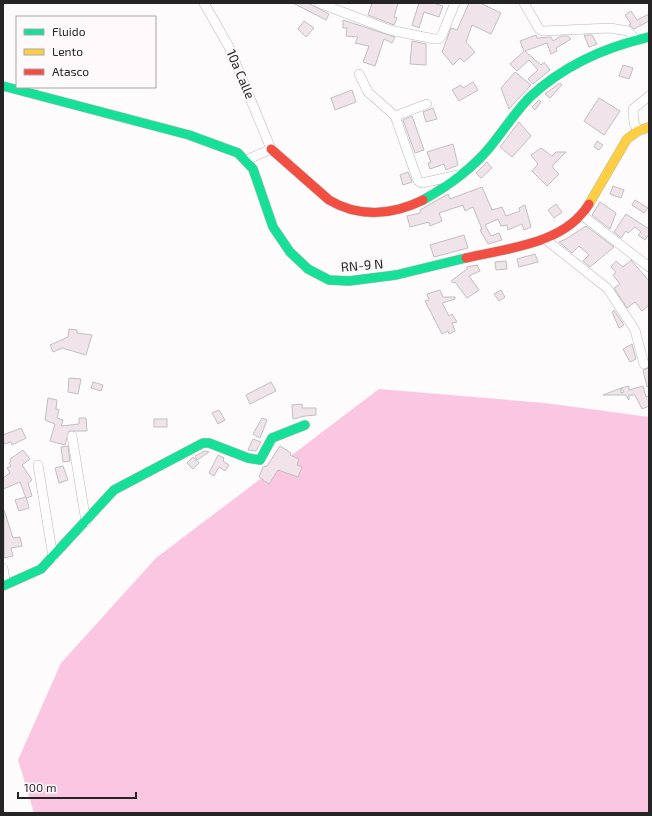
<svg xmlns="http://www.w3.org/2000/svg" width="652" height="816" font-family="'Exo 2',sans-serif">
<style>
.forest{fill:#fbc6e2}
.building{fill:#f0e4ea;stroke:#c0bfc0}
.lines{fill:none;stroke-linecap:round;stroke-linejoin:round}
.street-casing{stroke:#bab9b9;stroke-width:10}
.fast-casing{stroke:#bab9b9;stroke-width:10}
.slow-casing{stroke:#bab9b9;stroke-width:10}
.jam-casing{stroke:#bab9b9;stroke-width:10}
.street{stroke:#fffeff;stroke-width:9}
.fast{stroke:#16e098;stroke-width:9}
.slow{stroke:#ffcf43;stroke-width:9}
.jam{stroke:#f24e42;stroke-width:9}
.labels{text-anchor:middle;stroke-width:4;stroke-linejoin:round;paint-order:stroke}
.street-label{font-size:13px;fill:#262525;stroke:#fefafc}
</style>
<rect width="100%" height="100%" fill="#fdfbfc"/>
<path class="forest" d="M379,389L545,403L649,417V813H34L18,760L61,663L156,558Z"/>
<g class="building">
<path d="M293,3H308L329,14L326,20Z"/>
<path d="M372,3H398L394,17L397,18L394,25L368,15Z"/>
<path d="M419,3H433L443,6L439,17L424,12L419,28L412,25Z"/>
<path d="M469,3H480L501,13L491,34L472,25L466,42L475,52L464,62L460,58L453,65L442,52L451,28L457,30Z"/>
<path d="M631,11L637,20L649,14V21L634,29L629,25L631,24L625,15Z"/>
<path d="M343,20L395,37L392,43L384,39L375,66L363,62L369,46L355,43L358,37L346,36L347,28H343Z"/>
<path d="M304,21L314,28L306,37L298,29Z"/>
<path d="M536,35L537,38L551,37L553,41L561,36H568L571,39L556,48L557,51L551,54L547,43L525,51L541,65L544,62L550,70L533,84L528,79L538,70L529,60L517,71L510,64L524,51L520,41Z"/>
<path d="M584,35H592L597,44L589,47Z"/>
<path d="M412,41L426,44V65L410,64Z"/>
<path d="M623,65L633,68L629,79L619,76Z"/>
<path d="M515,72L531,85L509,109L501,88Z"/>
<path d="M473,82L478,90L459,101L452,90L461,85L463,88Z"/>
<path d="M560,83L562,85L550,98L545,94Z"/>
<path d="M352,90L356,102L335,110L331,98Z"/>
<path d="M599,98L620,111L604,135L584,121Z"/>
<path d="M539,100L541,102L535,110L532,107Z"/>
<path d="M433,108L437,119L426,122L423,112Z"/>
<path d="M412,116L424,150L415,153L403,120Z"/>
<path d="M519,122L531,136L512,157L500,147Z"/>
<path d="M597,141L603,145L599,150L594,147Z"/>
<path d="M453,144L458,165L446,170L444,164L430,169L428,163L431,162L427,152Z"/>
<path d="M541,148L552,156L556,152H566L553,165V168L559,174L547,186L532,171L538,164L531,155Z"/>
<path d="M487,162L492,168L481,178L476,173Z"/>
<path d="M408,172L412,182L403,185L400,175Z"/>
<path d="M613,186L624,190L621,198L610,194Z"/>
<path d="M482,187L492,210L502,207L506,216L520,211L519,208L525,205L531,227L524,230L522,224L508,230L507,225L501,226L498,219L485,225L491,236L499,233L502,240L488,244L480,230L482,229L473,207L465,211L463,205L439,213L442,221L430,226L429,222L410,227L407,216L420,213V210L448,194L450,199Z"/>
<path d="M635,200L648,208L644,213L632,205Z"/>
<path d="M600,202L616,213L610,229L592,215Z"/>
<path d="M556,204L562,212L554,218L548,210Z"/>
<path d="M626,214L649,229V234L645,240L638,235L641,232L635,227L628,233L626,231L621,238L614,232Z"/>
<path d="M586,226L614,247L590,267L583,261L589,255L579,246L572,253L559,242L566,239Z"/>
<path d="M464,235L468,248L434,257L430,245Z"/>
<path d="M535,254L538,262L519,267L517,259Z"/>
<path d="M631,260L649,281V305L642,311L635,302L627,308L614,288L620,284L613,275L616,272L611,267L616,261L623,267Z"/>
<path d="M506,261L507,269L496,270L495,262Z"/>
<path d="M477,265L480,271L469,276L479,290L467,298L455,282L453,283L451,281L467,269V267Z"/>
<path d="M440,290L443,297H455V299L442,303L449,316L452,314L457,322L452,323L455,331L449,334L448,331L442,334L425,301L429,300L427,294Z"/>
<path d="M501,290L505,297L499,301L494,294Z"/>
<path d="M614,310L624,325L619,328L612,312Z"/>
<path d="M69,329L77,330V333L92,335L86,355L62,348L53,352L50,345L68,337Z"/>
<path d="M632,344L636,359L630,362L623,349Z"/>
<path d="M649,368V386L647,387L643,370Z"/>
<path d="M69,378L81,379L78,394L68,392Z"/>
<path d="M93,382L103,385L101,391L91,388Z"/>
<path d="M271,382L276,391L250,404L246,395Z"/>
<path d="M629,386V390L643,386L646,397L649,396V406L642,409L635,395H629V400L626,395H603L621,388V393L624,392L621,388Z"/>
<path d="M48,398L57,400L56,409L59,410L57,418L63,420L61,426L79,424V418H86L87,431H69L65,445L50,441L55,424L45,420Z"/>
<path d="M302,404V408H316V415L305,416L293,419L292,405Z"/>
<path d="M219,410L225,420L218,424L212,413Z"/>
<path d="M262,418L267,420L260,438L253,434Z"/>
<rect x="154" y="419" width="13" height="8"/>
<path d="M21,428L26,438L12,445L11,442L4,444L3,435Z"/>
<path d="M253,439L261,442L256,451L248,450Z"/>
<path d="M68,446L70,461L63,462L61,447Z"/>
<path d="M280,446L291,453L290,455L299,459L297,465L302,467L298,477L278,470L269,484L259,477L263,467L267,466Z"/>
<path d="M23,450L30,459L22,465L32,480L28,483L32,496L26,498L20,482L3,489V478L10,473L7,468L11,466L9,463L11,461L10,459Z"/>
<path d="M205,451L209,452L197,460L195,456Z"/>
<path d="M218,455L224,458L223,461L229,465L225,471L219,467L214,476L209,473Z"/>
<path d="M193,457L199,463L193,469L187,463Z"/>
<path d="M63,466L68,480L59,483L55,468Z"/>
<path d="M26,497L29,508L19,511L15,500Z"/>
<path d="M4,510L13,538L20,537L22,546L11,548L13,556L4,558Z"/>
</g>
<g class="lines">
<g class="street-casing">
<g id="street">
<path d="M204,3L229,47L271,149L246,160"/>
<path d="M319,3L390,30L434,39H439L442,35L455,3"/>
<path d="M524,3L539,29L543,31L610,28L628,31L635,39"/>
<path d="M359,74L368,92L395,116L427,104"/>
<path d="M395,116L418,181L422,183L458,175"/>
<path d="M638,131L634,123L633,109L649,96"/>
<path d="M582,215L649,267"/>
<path d="M545,239L607,288L635,330L644,364"/>
<path d="M72,436L86,522"/>
<path d="M38,465L53,557"/>
<path d="M3,568L6,585"/>
</g>
</g>
<g class="fast-casing">
<g id="fast">
<path d="M3,86L189,135L238,153L253,169L273,227L290,252L308,269L329,280L349,281L396,275L466,258"/>
<path d="M423,200C448,186 472,169 490,147C504,130 515,112 530,97C563,66 606,47 649,37"/>
<path d="M3,586L41,569L114,490L203,443H209L248,458L260,460L272,438L305,425"/>
</g>
</g>
<g class="slow-casing">
<path id="slow" d="M589,204L627,139L638,131L649,127"/>
</g>
<g class="jam-casing">
<g id="jam">
<path d="M271,149L329,200C359,218 393,215 423,200"/>
<path d="M466,258C508,248 565,244 589,204"/>
</g>
</g>
<use href="#street" class="street"/>
<use href="#fast" class="fast"/>
<use href="#slow" class="slow"/>
<use href="#jam" class="jam"/>
</g>
<g class="labels">
<g class="street-label">
<text transform="translate(241 74) rotate(67)" y="5">10a Calle</text>
<text transform="translate(362 265) rotate(-5)" y="5">RN-9 N</text>
</g>
</g>
<rect width="652" height="816" fill="none" stroke="#262525" stroke-width="8"/>
<rect x="16" y="16" width="140" height="72" fill="#fefafc" stroke="#a8a5a6"/>
<rect x="24" y="29" width="20" height="6" fill="#16e098" stroke="#a8a5a6"/>
<text x="52" y="36" font-size="12" fill="#262525">Fluido</text>
<rect x="24" y="49" width="20" height="6" fill="#ffcf43" stroke="#a8a5a6"/>
<text x="52" y="56" font-size="12" fill="#262525">Lento</text>
<rect x="24" y="69" width="20" height="6" fill="#f24e42" stroke="#a8a5a6"/>
<text x="52" y="76" font-size="12" fill="#262525">Atasco</text>
<path d="M18 792v6h118v-6" fill="none" stroke="#262525" stroke-width="2"/>
<text x="24" y="792" font-size="12" fill="#262525" stroke="#fefafc" stroke-width="3" paint-order="stroke">100 m</text>
</svg>
